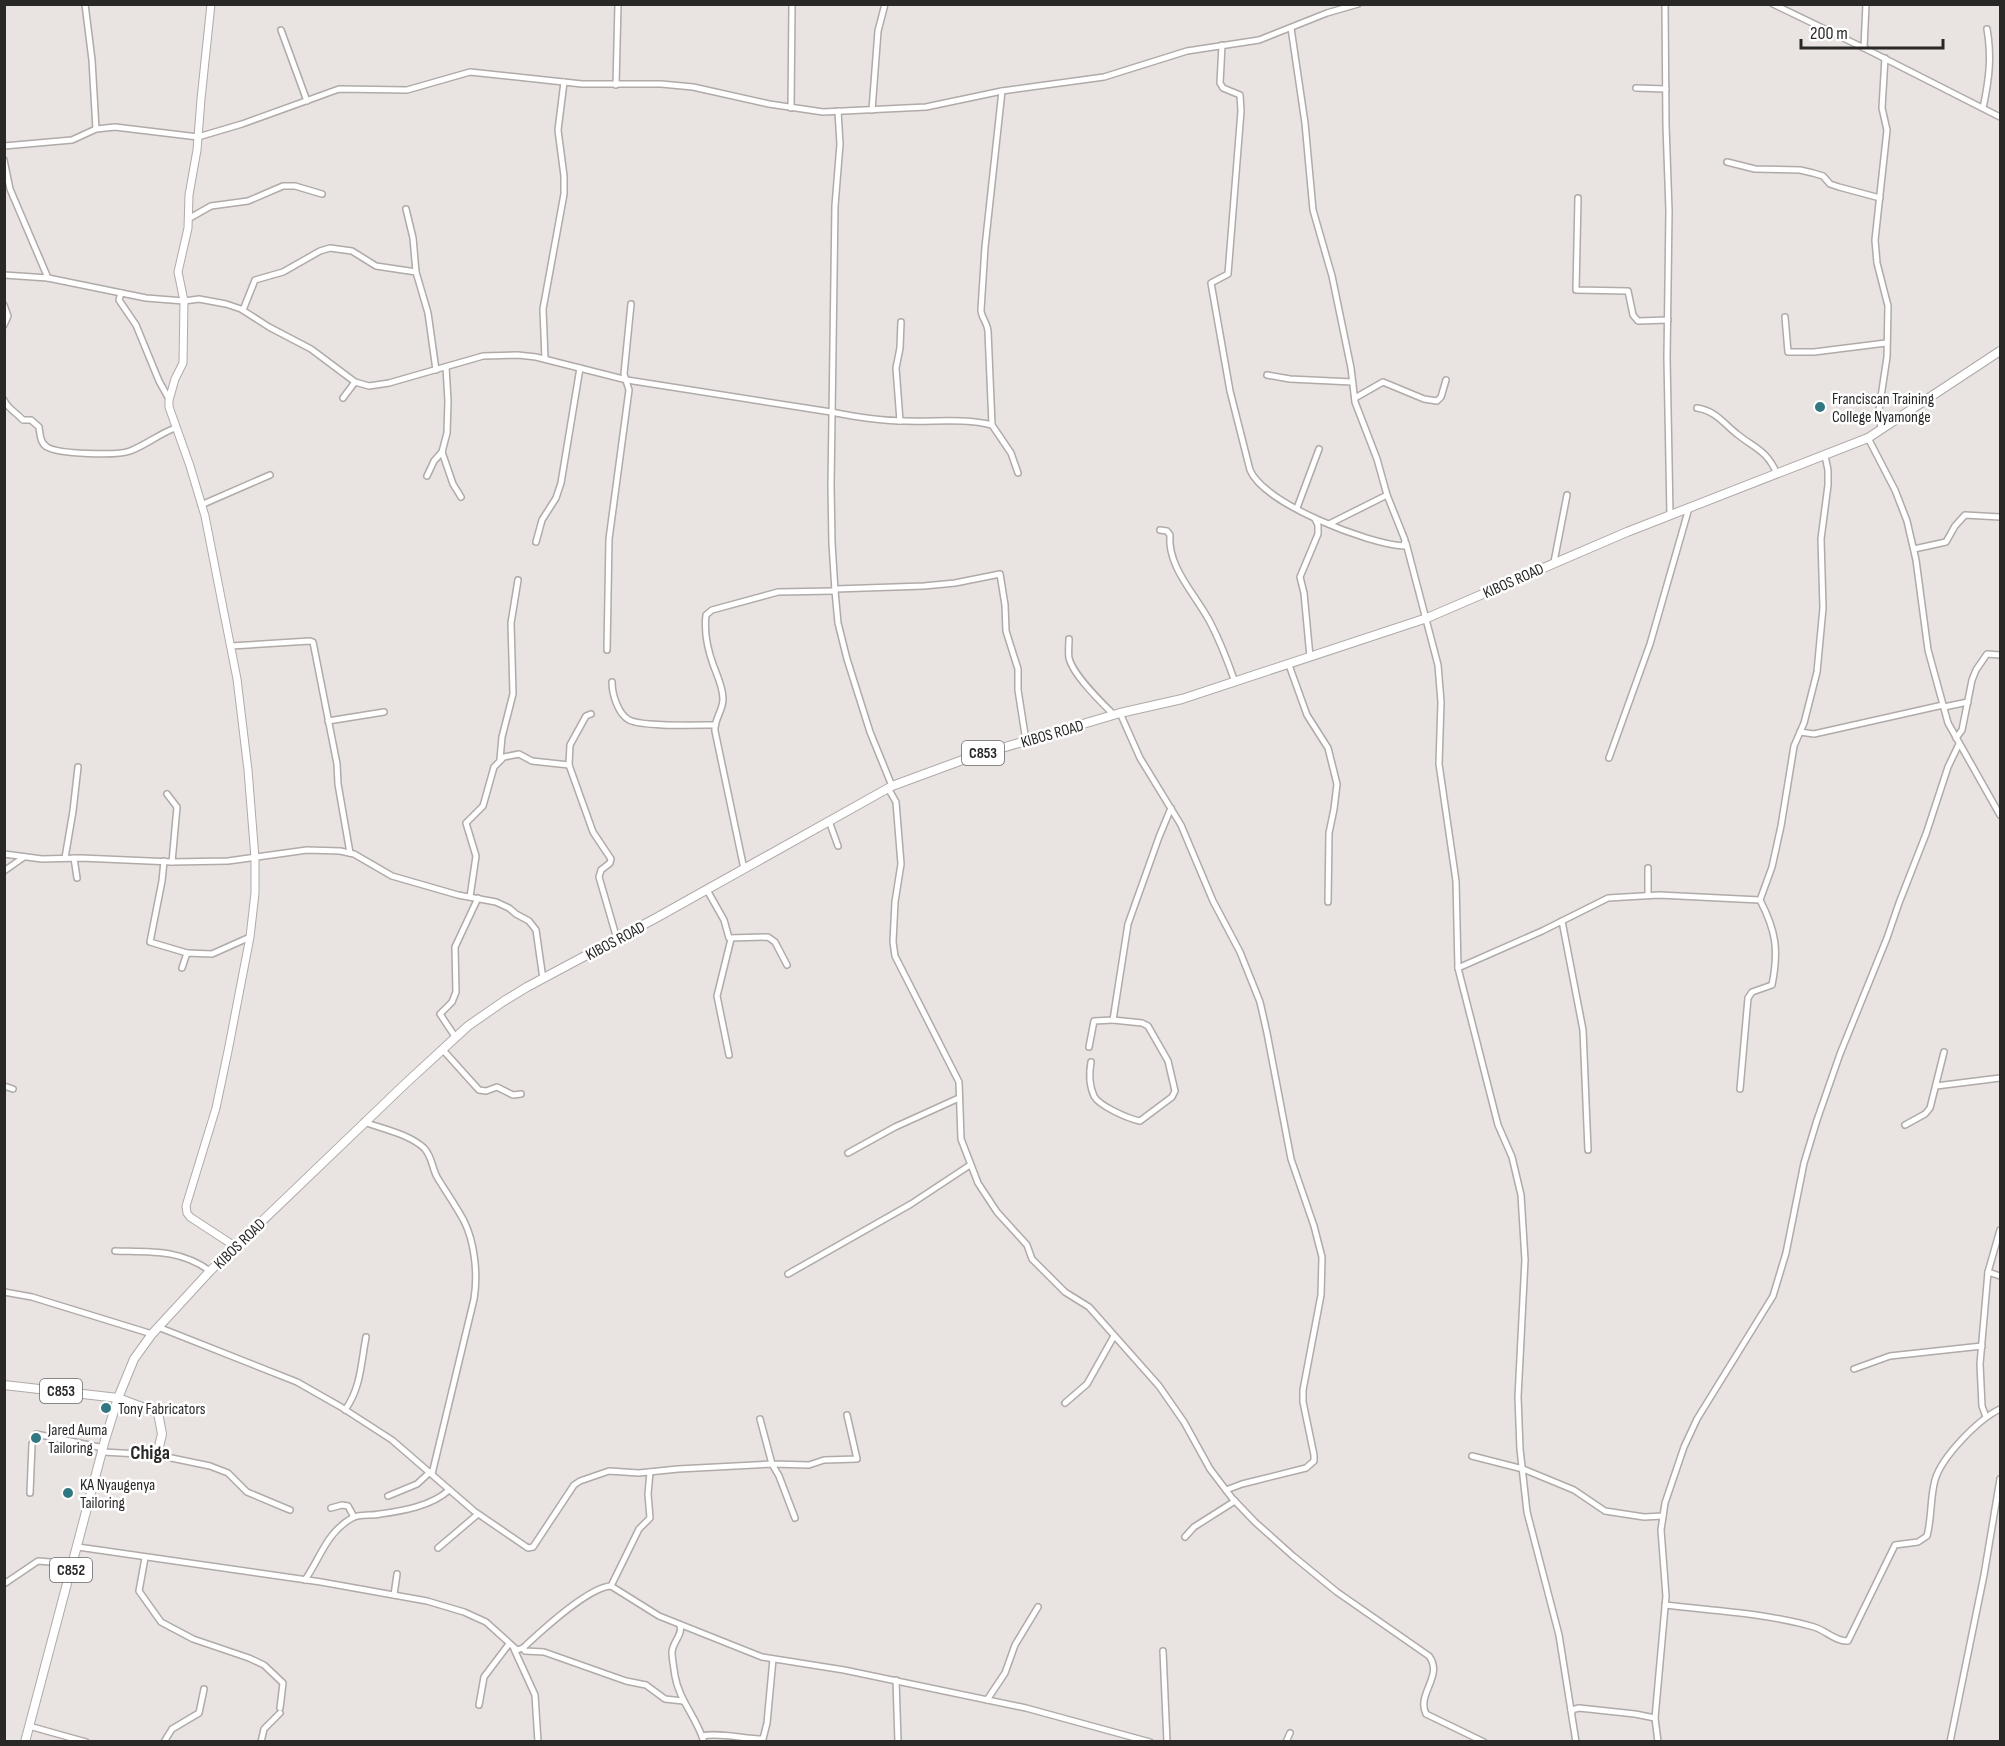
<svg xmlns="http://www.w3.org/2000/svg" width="2005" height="1746" font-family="'Sofia Sans Condensed',sans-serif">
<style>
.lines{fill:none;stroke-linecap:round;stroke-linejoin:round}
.street-casing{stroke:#b0aaa8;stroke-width:8}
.secondary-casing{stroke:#b0aaa8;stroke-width:9}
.primary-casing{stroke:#b0aaa8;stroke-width:10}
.street{stroke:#fff;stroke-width:5}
.secondary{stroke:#fff;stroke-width:7}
.primary{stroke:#fff;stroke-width:8}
.poi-dot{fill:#307782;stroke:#fff;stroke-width:2}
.labels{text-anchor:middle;stroke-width:5;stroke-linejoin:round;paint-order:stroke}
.shield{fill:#fff;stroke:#6a6868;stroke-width:1.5}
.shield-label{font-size:15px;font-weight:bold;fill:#2a2827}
.poi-label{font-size:16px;fill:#2a2827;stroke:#fff;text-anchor:start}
.street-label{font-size:16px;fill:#2a2827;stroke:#fff}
.quarter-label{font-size:20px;font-weight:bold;fill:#2a2827;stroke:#fff}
</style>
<rect width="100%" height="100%" fill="#e9e3e1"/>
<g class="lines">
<g class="street-casing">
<g id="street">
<path d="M85,4L92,60L96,129"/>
<path d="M1665,4L1666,125L1669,211L1667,358L1670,515"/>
<path d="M1773,4L1864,48L2000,117"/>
<path d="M281,30L307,101"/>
<path d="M1222,45L1220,83L1223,88L1240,95L1241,111L1228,274L1211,283L1230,391L1250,470C1264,504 1368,544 1404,546L1405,540L1387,495L1377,459L1355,402L1351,368L1332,276L1313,210L1305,123L1291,28"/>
<path d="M1864,48L1866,4"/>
<path d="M616,85L618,4"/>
<path d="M1636,88L1666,89"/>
<path d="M791,108L792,4"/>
<path d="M1983,108C1989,80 1992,57 1987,29"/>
<path d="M872,110L878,31L885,4"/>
<path d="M838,111L840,144L835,206L831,486L832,543L835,591L838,623L847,659L870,732L892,786"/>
<path d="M4,146L72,140L96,129L115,127L198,137L242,124L339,89L407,90L470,72L582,84H661L693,87L769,104L823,112L926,107L1002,91L1104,77L1187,51L1259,40L1327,13L1358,4"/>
<path d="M4,160L10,189L48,278"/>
<path d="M1727,162L1755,169L1800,170L1813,173L1823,176L1830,184L1839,187L1880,198"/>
<path d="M1578,198L1576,290L1628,291L1633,315L1638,321L1668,320"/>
<path d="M406,209L413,238L416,272L428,313L436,370"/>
<path d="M188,219L211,206L248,201L283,186H295L322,194"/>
<path d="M4,275L48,278L146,298L184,301L199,299L226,304L241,309L269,327L311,349L355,382L369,386L389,383L483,356L518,355L536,357L627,380L831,412C856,417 881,421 906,421C935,422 964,418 992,425L1011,453L1018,473"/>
<path d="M121,293L119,300L136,325L159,381L169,399"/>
<path d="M4,305L8,316L4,325"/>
<path d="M243,310L255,280L283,272L320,251L330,248L352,251L376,266L416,272"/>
<path d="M1785,317L1788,352H1814L1886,343"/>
<path d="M545,359L543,309L564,194V176L558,130L564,82"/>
<path d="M1267,375L1290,379L1352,382"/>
<path d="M343,398L355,382"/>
<path d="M1355,398L1383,382L1424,399L1437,401L1441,397L1446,380"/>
<path d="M4,400C8,409 17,413 23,420H31L39,427C40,434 40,443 47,447C58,454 117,456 130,451C146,445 159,434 175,428"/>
<path d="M1697,408C1716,411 1723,423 1737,434C1754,448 1767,450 1777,474"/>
<path d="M900,421L896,368L900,348L901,322"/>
<path d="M992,425L988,331C987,322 981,317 981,310L985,247L1002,91"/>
<path d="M1881,430L1879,410L1887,357L1888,306L1877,263L1875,240L1887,130L1882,108L1885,58"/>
<path d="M1868,438L1895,490L1907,521L1916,560L1928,650L1948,723L2000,815"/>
<path d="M442,452L453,484L461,497"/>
<path d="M427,476L434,461L442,452L447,433L448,401L446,367"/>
<path d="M201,505L270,475"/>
<path d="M1297,508L1319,449"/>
<path d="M1329,524L1387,495"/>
<path d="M1160,530L1167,531L1170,535C1167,567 1196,595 1210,622C1220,641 1228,662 1235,682"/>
<path d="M536,542L542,520L556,498L561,483L580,368"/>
<path d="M1406,543L1438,665L1441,702L1439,764L1456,881L1458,968L1498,1125L1512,1157L1521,1195L1525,1260L1518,1397L1520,1449L1527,1512L1559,1635L1576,1742"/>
<path d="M1914,549L1946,542L1955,526L1965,515L2000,517"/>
<path d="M1554,562L1567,495"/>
<path d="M835,589L924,586L955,583L1000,574L1005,605L1006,631L1018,669V690L1026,741"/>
<path d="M1069,639C1069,645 1068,652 1069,658C1073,675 1101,702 1114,715"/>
<path d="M231,646L310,641L313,642L337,764L338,784L350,853"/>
<path d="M607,650L609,539L629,390L624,374L631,304"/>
<path d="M1310,657L1304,593L1300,577L1318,534V525L1315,519"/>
<path d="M1289,665L1307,715L1328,748L1337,784L1334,809L1329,833L1328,902"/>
<path d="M612,682C612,694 618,714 629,720C643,727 697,725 715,725"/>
<path d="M1944,707L1968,702"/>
<path d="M1120,713L1140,758L1181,825L1213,901L1240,952L1260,1002L1267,1033L1291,1159L1314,1226L1322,1257L1321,1295L1303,1390V1402L1314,1455V1461L1306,1468L1242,1484L1226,1490"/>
<path d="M591,714L586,716L570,745L569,765L593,832L611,859L610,863L601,870L599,877L617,939"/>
<path d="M328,721L384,712"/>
<path d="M1800,732L1814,734L1943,705"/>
<path d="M1956,738L1962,730L1972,680L1976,670L1987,654L2000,655"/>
<path d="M1609,758L1650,644L1689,508"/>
<path d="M500,759L502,737L513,694L511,623L518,580"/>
<path d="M888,788L896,802L901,864L895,902L893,942L895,956L959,1082L961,1139L978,1183L997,1212L1027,1245L1032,1259L1065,1292L1089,1307L1159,1386L1184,1422L1210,1469L1232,1498L1255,1522L1293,1556L1337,1592L1429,1656C1444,1676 1416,1694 1426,1714L1484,1742"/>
<path d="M167,794L177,807L172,862"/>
<path d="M829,821L838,846"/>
<path d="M4,854L42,859L81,858L172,862L228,861L307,850L340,851L354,854L392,876L458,895L496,902L509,908L516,914L529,921L536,930L543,979"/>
<path d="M65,858L73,811L78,767"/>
<path d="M74,858L77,878"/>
<path d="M164,861L162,881L150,942L187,953"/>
<path d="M744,869L715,731C714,719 723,711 723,699C723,688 718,677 714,667C708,651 704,631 706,615L712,610L778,592L835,591"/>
<path d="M4,871L24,857"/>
<path d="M707,890L724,920L729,938L768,937L775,942L787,965"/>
<path d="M1648,895V868"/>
<path d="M470,897L476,856L466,823L483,806L494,767L504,757L519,754L532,761L569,765"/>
<path d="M1562,921L1583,1030L1588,1150"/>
<path d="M182,968L187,953L212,954L250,937"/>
<path d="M1458,968L1542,931L1608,898L1659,895L1760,900"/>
<path d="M456,1038L440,1014L452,1002L456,992L455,947L478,898"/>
<path d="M1089,1047L1094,1021L1113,1020L1128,924L1159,837L1171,808"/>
<path d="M443,1050L479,1090L486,1091L497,1087L513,1095L521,1094"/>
<path d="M729,1055L717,996L731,939"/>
<path d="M1091,1062C1089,1073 1089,1085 1094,1096C1099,1106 1129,1119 1140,1121L1172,1097L1175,1091L1168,1061L1148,1026L1142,1023L1113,1020"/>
<path d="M4,1086L13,1089"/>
<path d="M1936,1086L2000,1078"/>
<path d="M1740,1089L1748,998L1752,992L1772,985C1779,950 1776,931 1760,900L1772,867L1781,826L1794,746L1804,723L1817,672L1823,608L1821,539L1828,485V470L1825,456"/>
<path d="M364,1122C383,1129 409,1134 424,1148C432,1156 432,1168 437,1177C446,1192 456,1206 464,1221C475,1243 478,1275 474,1299L432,1474"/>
<path d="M1905,1125L1925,1114L1930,1108L1944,1052"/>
<path d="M848,1153L895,1127L959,1098"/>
<path d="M115,1251C150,1252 180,1249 210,1271"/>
<path d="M1988,1272L2000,1276"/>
<path d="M788,1274L911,1204L970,1165"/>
<path d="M4,1292L32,1297L152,1334"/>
<path d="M158,1327L297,1382L341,1407L392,1440L474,1511L528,1548L533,1547L574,1485L580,1481L609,1471L639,1473L678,1469L772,1464L779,1476L795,1518"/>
<path d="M1854,1369L1890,1356L1982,1346"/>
<path d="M1065,1403L1087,1384L1114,1336"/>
<path d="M345,1410C361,1388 361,1363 366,1337"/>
<path d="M1986,1417L1982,1406L1980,1364L1988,1272L2000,1230"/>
<path d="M760,1419L772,1464L809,1465L824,1460L857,1459L847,1415"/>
<path d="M1472,1456L1523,1469L1574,1490L1605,1511L1644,1517L1663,1516"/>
<path d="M30,1493L32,1444L36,1434L99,1447L103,1452L157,1455L210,1466L228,1473L247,1492L290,1510"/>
<path d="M388,1496L417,1484L430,1472"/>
<path d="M331,1508L342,1505L348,1506L354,1517"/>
<path d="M1185,1537L1194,1527L1235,1501"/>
<path d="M78,1547L321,1582L427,1601L464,1612L486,1622L517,1650L523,1648C540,1632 589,1587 611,1586L659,1616L762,1657L844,1670L1026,1708L1150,1742"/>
<path d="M438,1548L478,1514"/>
<path d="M145,1558L139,1591L161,1622L193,1639L249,1658L264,1665L283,1683L280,1708"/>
<path d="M305,1580C321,1557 326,1533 352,1518C359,1514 371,1516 380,1514C402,1511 432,1506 449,1490"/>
<path d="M4,1584L38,1561L73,1564"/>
<path d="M611,1586L639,1529L650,1518L648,1494L650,1472"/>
<path d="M394,1595L397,1574"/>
<path d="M1665,1605C1715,1611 1766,1613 1814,1627C1825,1630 1836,1642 1848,1641L1895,1545L1918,1542L1927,1536C1932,1517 1930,1498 1935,1480C1942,1456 1979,1419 2000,1409"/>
<path d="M680,1625C683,1635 673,1641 672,1652C672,1659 674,1668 675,1676C679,1700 697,1718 704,1742"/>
<path d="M523,1648L525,1651L544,1652L626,1681L646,1685L665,1699L683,1701"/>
<path d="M514,1649L535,1695L538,1742"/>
<path d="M1163,1651L1167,1742"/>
<path d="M896,1680L898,1742"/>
<path d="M987,1700L1005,1673L1015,1645L1038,1607"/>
<path d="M479,1705L484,1677L509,1644"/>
<path d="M1572,1712L1571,1710L1579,1708L1635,1714L1655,1718L1666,1596L1661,1530L1665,1503L1684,1447L1697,1419L1773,1296L1786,1253L1804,1163L1817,1120L1840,1054L1887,938L1899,903L1926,834L1948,767L1959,744"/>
<path d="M1655,1718L1658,1742"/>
<path d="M29,1726L86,1742"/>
<path d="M702,1736C719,1732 744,1739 763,1739L767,1723L773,1659"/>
<path d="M164,1742L172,1729L199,1713L204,1689"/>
<path d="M261,1742L264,1729L280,1713"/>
<path d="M1286,1742L1290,1733"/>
<path d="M1950,1742L1984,1575L2000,1479"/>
</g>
</g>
<g class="secondary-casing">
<path id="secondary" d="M211,4L201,99L197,150L189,195L188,228L178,272L184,301L183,363L175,379L169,400V407L190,466L205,516L223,608L237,679L248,770L255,858V893L250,937L228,1051L216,1108L186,1206L187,1213L190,1217L236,1247"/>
</g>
<g class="primary-casing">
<g id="primary">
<path d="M4,1385L118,1398L158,1413L162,1434L157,1455"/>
<path d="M25,1742L105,1440L118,1398L134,1359L152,1334L210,1271L405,1084L468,1026L504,1001L527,987L656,918L892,786L968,758L1120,713L1182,699L1427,618L1627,532L1868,438L2000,351"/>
</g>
</g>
<use href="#street" class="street"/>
<use href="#secondary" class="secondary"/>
<use href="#primary" class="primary"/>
</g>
<g class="poi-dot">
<circle cx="1820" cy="407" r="6"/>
<circle cx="106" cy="1408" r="6"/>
<circle cx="36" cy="1438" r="6"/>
<circle cx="68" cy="1493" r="6"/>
</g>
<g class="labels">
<g class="shield">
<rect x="962" y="741" width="42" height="24" rx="4.5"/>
<rect x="40" y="1379" width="42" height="24" rx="4.5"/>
<rect x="50" y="1558" width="42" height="24" rx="4.5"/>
</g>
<g class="shield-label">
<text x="983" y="758">C853</text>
<text x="61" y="1396">C853</text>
<text x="71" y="1575">C852</text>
</g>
<g class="poi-label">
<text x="1832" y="404">Franciscan Training<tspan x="1832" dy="18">College Nyamonge</tspan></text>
<text x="118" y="1414">Tony Fabricators</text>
<text x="48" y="1435">Jared Auma<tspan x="48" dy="18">Tailoring</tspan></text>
<text x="80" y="1490">KA Nyaugenya<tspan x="80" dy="18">Tailoring</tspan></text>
</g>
<g class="street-label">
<text transform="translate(1513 580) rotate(-24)" y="6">KIBOS ROAD</text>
<text transform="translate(1052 733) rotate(-16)" y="6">KIBOS ROAD</text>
<text transform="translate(615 940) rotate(-28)" y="6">KIBOS ROAD</text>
<text transform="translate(239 1243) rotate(-44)" y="6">KIBOS ROAD</text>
</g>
<g class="quarter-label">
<text x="150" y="1459">Chiga</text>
</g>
</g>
<rect width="2005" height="1746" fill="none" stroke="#2a2827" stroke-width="12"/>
<path d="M1801 39v9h142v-9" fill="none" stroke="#2a2827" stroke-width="3"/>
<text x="1810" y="39" font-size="18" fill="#2a2827" stroke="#ffffff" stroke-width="4.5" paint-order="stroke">200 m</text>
</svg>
